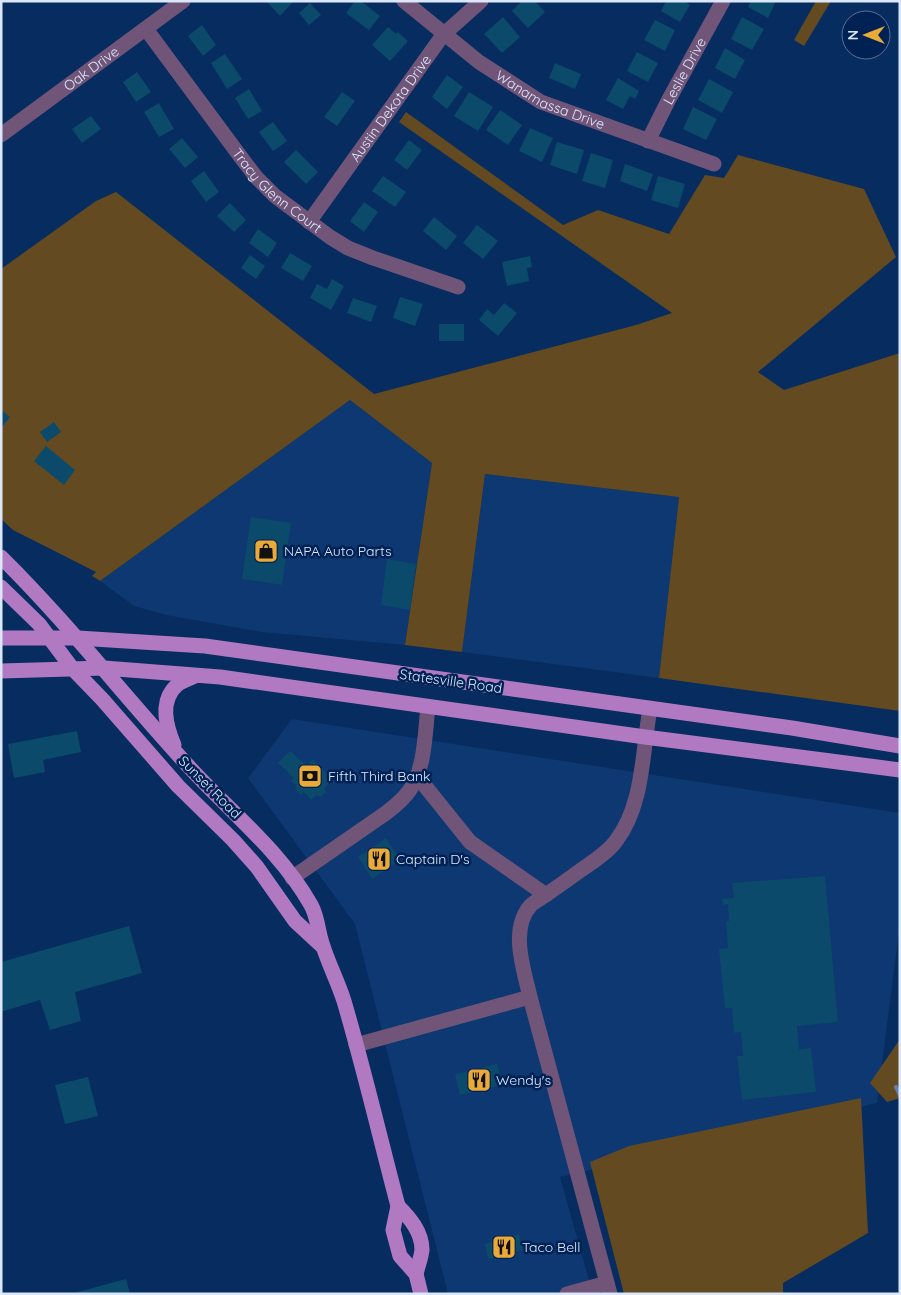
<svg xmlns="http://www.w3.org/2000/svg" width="901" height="1295" font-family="Quicksand,sans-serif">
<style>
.built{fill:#0d3871}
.green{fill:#634a20}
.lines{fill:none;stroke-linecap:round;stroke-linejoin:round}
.stream{stroke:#6081b0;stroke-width:4}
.building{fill:#0b4a6b}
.minor{stroke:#705579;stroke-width:15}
.major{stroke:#b179c2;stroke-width:15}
.labels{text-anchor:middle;stroke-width:5;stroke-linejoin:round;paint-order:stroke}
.street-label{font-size:14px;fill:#dbe8fc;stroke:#002154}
.poi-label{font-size:14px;fill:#dbe8fc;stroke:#002154;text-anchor:start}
</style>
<rect width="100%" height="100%" fill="#062c60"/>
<g class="built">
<path d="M350,400L432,463L405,645L262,632L166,615L134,606L100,581Z"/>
<path d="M485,474L679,497L659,678L462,652Z"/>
<path d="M292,719L900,813V924L877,1103L560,1177L593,1294H448L355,924L248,778Z"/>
</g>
<g class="green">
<path d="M816,1H831L804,46L794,40Z"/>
<path d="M406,112L563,225L598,210L669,234L705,175L724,178L738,155L864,189L896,257L758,372L784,390L900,353V711L659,678L679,497L485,474L462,652L405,645L432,463L350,400L100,581L92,576L96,572L13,530L1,519V269L96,201L116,192L374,394L636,325L672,313L399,122Z"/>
<path d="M900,1039V1098L887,1102L870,1083Z"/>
<path d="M861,1098L868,1233L783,1283V1294H624L590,1162L629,1146Z"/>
</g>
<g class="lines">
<path class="stream" d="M896,1087L900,1095"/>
</g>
<g class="building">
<path d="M266,1H294L280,16Z"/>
<path d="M355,1H361L380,16L369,30L346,13Z"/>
<path d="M522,1H535L545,12L528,28L512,11Z"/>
<path d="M666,1H684L690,5L680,22L661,11Z"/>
<path d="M751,1H776L768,18L748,7Z"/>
<path d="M310,3L321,15L309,25L299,13Z"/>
<path d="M503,17L520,37L502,53L484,34Z"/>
<path d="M742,17L764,29L752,50L731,39Z"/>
<path d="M655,20L675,30L665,51L644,40Z"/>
<path d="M202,25L216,45L203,56L188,36Z"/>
<path d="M388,27L396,34L398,32L408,41L390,61L372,45Z"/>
<path d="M725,48L745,60L735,79L715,68Z"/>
<path d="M637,52L658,63L648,82L627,71Z"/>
<path d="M225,54L242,79L227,89L211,63Z"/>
<path d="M555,63L581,74L575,89L549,78Z"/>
<path d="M137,72L151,92L136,102L123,82Z"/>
<path d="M447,75L463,87L447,109L432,97Z"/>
<path d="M618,78L639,91L635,99L630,96L623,109L606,100Z"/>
<path d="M709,79L733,92L722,113L698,100Z"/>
<path d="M249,89L262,111L248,119L235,98Z"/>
<path d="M342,92L355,101L337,126L324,117Z"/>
<path d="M469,92L493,107L478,131L454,116Z"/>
<path d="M159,103L174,129L159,137L144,112Z"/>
<path d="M693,107L717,119L706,140L683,129Z"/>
<path d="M500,110L522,125L508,145L486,130Z"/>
<path d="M91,116L101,129L82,143L72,129Z"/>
<path d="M273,122L287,141L273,151L259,132Z"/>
<path d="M530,128L553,138L542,162L519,151Z"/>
<path d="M182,138L198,157L185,168L169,149Z"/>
<path d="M409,140L422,150L407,170L394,160Z"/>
<path d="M557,142L584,150L577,174L550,165Z"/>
<path d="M296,150L318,172L306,184L284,162Z"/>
<path d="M591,153L613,160L605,188L582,181Z"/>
<path d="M625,164L653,174L647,191L620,181Z"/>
<path d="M204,171L219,192L206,202L191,181Z"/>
<path d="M383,176L406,192L395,207L372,191Z"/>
<path d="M658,176L685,184L678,208L651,200Z"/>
<path d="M364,202L378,212L364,232L350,221Z"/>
<path d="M230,203L246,220L234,232L217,216Z"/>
<path d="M434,217L457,236L446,250L423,231Z"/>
<path d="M477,225L498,241L483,259L463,243Z"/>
<path d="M258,229L277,243L268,257L249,243Z"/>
<path d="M290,253L312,266L303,281L281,268Z"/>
<path d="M250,255L265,266L256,279L241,268Z"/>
<path d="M530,256L532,267L527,268L529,281L507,286L502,262Z"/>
<path d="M332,279L344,286L331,310L310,298L317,284L327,289Z"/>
<path d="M400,297L423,304L415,326L393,318Z"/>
<path d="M353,298L377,306L371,322L347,313Z"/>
<path d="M504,303L517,313L498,336L479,320L487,309L494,315Z"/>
<rect x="439" y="324" width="25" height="17"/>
<path d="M1,410L10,417L1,428Z"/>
<path d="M54,422L61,432L47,442L40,432Z"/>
<path d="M46,446L75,470L64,485L34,461Z"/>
<path d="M251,517L291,523L282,585L242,579Z"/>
<path d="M387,559L416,564L410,610L381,605Z"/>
<path d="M77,731L81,752L43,760L45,772L14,778L8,744Z"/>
<path d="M290,751L307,766L313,759L332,780L324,789L326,792L321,797L317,795L311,800L303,791L301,795L295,788L297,786L291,781L294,778L278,763Z"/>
<path d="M386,838L400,860L372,879L358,857Z"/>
<path d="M825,876L838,1022L797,1026L799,1049L811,1048L816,1092L742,1100L737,1056H743L741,1032L734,1033L732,1008H725L719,949L728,948L726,921H729L728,904L723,905L722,899L734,898L732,883Z"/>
<path d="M129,926L142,973L75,992L81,1021L50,1030L40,1000L1,1012V962Z"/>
<path d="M497,1064L502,1085L460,1095L455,1074Z"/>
<path d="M88,1077L98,1116L65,1124L55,1085Z"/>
<path d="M519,1234L523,1250L488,1259L485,1244Z"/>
<path d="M126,1279L130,1294H74V1293Z"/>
</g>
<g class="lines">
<g class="minor">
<path id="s1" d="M404,1L479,62L541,102L714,164"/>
<path id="s2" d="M146,29L240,156L256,177L275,196L330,237L348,248L373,258L458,287"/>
<path id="s3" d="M1,135L183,1"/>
<path id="s4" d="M648,141L668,101L723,1"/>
<path id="s5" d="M309,222L443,35L481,1"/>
<path d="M417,776L470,842L546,895"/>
<path d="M292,878L386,813C395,806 403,800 409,791C425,771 425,732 428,707"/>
<path d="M356,1045L530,997"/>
<path d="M567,1294L607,1283"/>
<path d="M610,1294L530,997C524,970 509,929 531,905C536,901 542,898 547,894C559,886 570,878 581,870C593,862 608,852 616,841C644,804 642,752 650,709"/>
</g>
<g class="major">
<path d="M1,557C69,624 127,700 192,770C233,814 281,852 311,905C318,917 318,933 323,946C329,965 338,982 344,1001C364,1069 380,1138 398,1206L393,1230L400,1256L416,1274L421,1294"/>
<path d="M1,587L39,624L72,668L102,699L178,786L233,840L257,867L295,921L322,946"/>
<path d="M1,638H78L205,646L792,728L900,746"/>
<path d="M1,671L104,668L220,677L645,737L900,770"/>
<path d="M174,745C166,726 159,701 177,685C181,681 189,679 195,676"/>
<path d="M398,1206C410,1218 422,1232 422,1250C421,1258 418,1266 416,1274"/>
</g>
</g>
<defs>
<g id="shop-square" transform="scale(1.25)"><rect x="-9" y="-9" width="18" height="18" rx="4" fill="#e9aa38" stroke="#002154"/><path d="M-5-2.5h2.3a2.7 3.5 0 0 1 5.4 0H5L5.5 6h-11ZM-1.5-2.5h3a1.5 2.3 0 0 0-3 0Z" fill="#111"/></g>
<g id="bank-square" transform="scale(1.25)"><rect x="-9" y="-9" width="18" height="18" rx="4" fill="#e9aa38" stroke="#002154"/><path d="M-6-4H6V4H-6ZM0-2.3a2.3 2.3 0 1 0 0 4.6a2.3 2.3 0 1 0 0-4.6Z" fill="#111"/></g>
<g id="restaurant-square" transform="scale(1.25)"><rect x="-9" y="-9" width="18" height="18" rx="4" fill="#e9aa38" stroke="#002154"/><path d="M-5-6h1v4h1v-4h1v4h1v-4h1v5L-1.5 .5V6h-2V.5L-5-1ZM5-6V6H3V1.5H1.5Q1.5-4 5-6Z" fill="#111"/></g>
</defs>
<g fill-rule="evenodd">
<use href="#shop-square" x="266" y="551"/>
<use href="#bank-square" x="310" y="776"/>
<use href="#restaurant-square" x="379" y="859"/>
<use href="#restaurant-square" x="479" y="1080"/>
<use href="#restaurant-square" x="504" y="1247"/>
</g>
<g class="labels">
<g class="street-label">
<text dy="5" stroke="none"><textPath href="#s3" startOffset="112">Oak Drive</textPath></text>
<text dy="5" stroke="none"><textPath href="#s4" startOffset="79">Leslie Drive</textPath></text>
<text dy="5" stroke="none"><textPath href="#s1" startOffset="178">Wanamassa Drive</textPath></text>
<text dy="5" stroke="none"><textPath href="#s5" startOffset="140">Austin Dekota Drive</textPath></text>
<text dy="5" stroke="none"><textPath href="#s2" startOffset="209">Tracy Glenn Court</textPath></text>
<text transform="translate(451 681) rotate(8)" y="5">Statesville Road</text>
<text transform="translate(210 787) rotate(45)" y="5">Sunset Road</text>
</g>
<g class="poi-label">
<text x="284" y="556">NAPA Auto Parts</text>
<text x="328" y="781">Fifth Third Bank</text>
<text x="396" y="864">Captain D's</text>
<text x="496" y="1085">Wendy's</text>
<text x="522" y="1252">Taco Bell</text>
</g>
</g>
<rect width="901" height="1295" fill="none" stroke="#dbe8fc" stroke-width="5"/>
<g transform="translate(866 35) rotate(270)"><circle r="24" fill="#002154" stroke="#587197"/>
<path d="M0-4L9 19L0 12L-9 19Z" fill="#e9aa38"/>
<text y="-8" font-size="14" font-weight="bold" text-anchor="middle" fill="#dbe8fc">N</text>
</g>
</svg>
